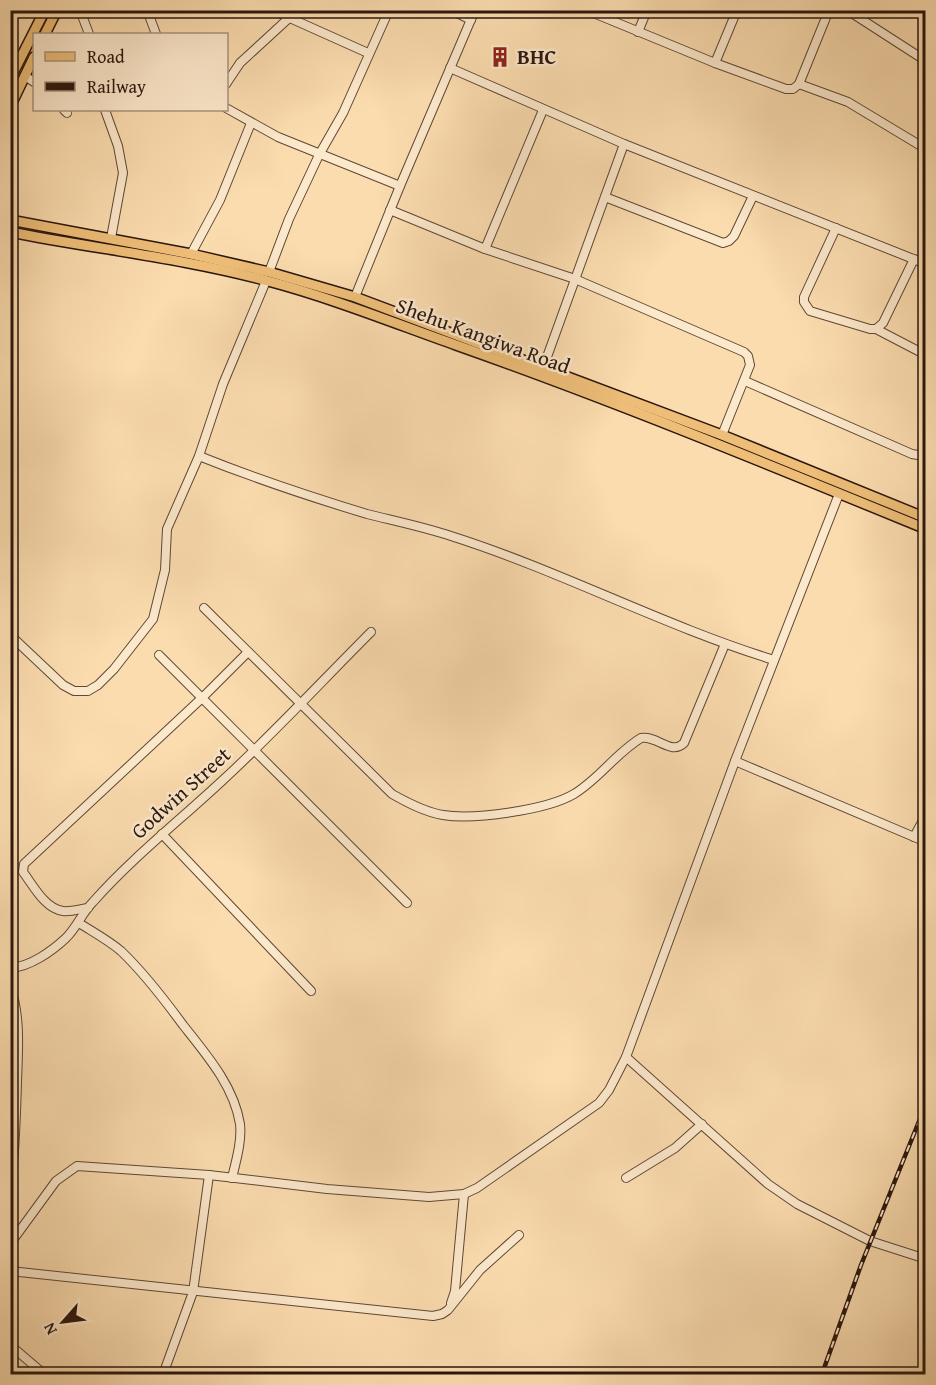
<svg xmlns="http://www.w3.org/2000/svg" width="936" height="1385" font-family="'Gentium Book Plus',serif">
<style>
.lines{fill:none;stroke-linecap:round;stroke-linejoin:round}
.minor-casing{stroke:#5e4836;stroke-width:10}
.major-casing{stroke:#2a160e;stroke-width:12}
.minor{stroke:#fce8cb;stroke-width:8}
.major{stroke:#eebe78;stroke-width:9}
.rail-casing{stroke:#2a160e;stroke-width:4.5}
.rail{stroke:#fce8cb;stroke-width:2;stroke-dasharray:7;stroke-linecap:butt}
.labels{text-anchor:middle;stroke-width:5;stroke-linejoin:round;paint-order:stroke}
.poi-label{font-size:21px;font-weight:bold;fill:#2a160e;stroke:#fce8cb;text-anchor:start}
.street-label{font-size:21px;fill:#2a160e;stroke:#fce8cb}
</style>
<rect width="100%" height="100%" fill="#fbdcaf"/>
<filter id="stains"><feTurbulence type="fractalNoise" baseFrequency=".00333" numOctaves="4"/><feColorMatrix values="0 0 0 0 .2 0 0 0 0 .09 0 0 0 0 .02 0 0 0 .5 -.17"/></filter>
<radialGradient id="worn" r=".72"><stop offset=".6" stop-color="#630" stop-opacity="0"/><stop offset="1" stop-color="#630" stop-opacity=".3"/></radialGradient>
<g class="lines">
<g class="minor-casing">
<g id="minor">
<path d="M80,10L89,34"/>
<path d="M147,10L156,34"/>
<path d="M272,10L368,53"/>
<path d="M451,10L471,20"/>
<path d="M586,10L715,63L786,89H793L799,84L848,102L926,149"/>
<path d="M847,10L926,61"/>
<path d="M638,32L647,10"/>
<path d="M715,63L737,10"/>
<path d="M450,68L624,144L926,264"/>
<path d="M25,76L34,82"/>
<path d="M226,84L240,63L289,18"/>
<path d="M799,84L829,10"/>
<path d="M226,108L278,137L400,186"/>
<path d="M64,110L67,113"/>
<path d="M105,110L118,146L123,173L111,238"/>
<path d="M605,197L723,243L729,241L734,236L753,196"/>
<path d="M390,210L485,249L575,279L744,352L748,356L750,365L722,435"/>
<path d="M836,228L804,297V302L810,311L870,329H876L883,323L914,259"/>
<path d="M485,249L543,110"/>
<path d="M191,254L220,200L251,123"/>
<path d="M269,272L289,219L319,155L343,113L389,10"/>
<path d="M355,297L400,186L475,10"/>
<path d="M876,329L926,355"/>
<path d="M543,368L624,144"/>
<path d="M745,381L912,454L918,455L926,451"/>
<path d="M199,456C254,478 311,497 367,514C395,521 424,527 451,536C561,571 664,626 774,660"/>
<path d="M204,608L392,794C408,803 425,812 443,815C474,820 547,810 574,794C599,779 616,753 641,738C657,735 671,756 684,743L725,644"/>
<path d="M10,635L63,685L74,691H88L98,685L114,669L153,619L165,570L167,529L199,456L223,384L266,281"/>
<path d="M159,655L407,903"/>
<path d="M735,761L926,842"/>
<path d="M162,834L311,991"/>
<path d="M914,837L926,815"/>
<path d="M88,908C80,909 71,912 63,911C45,909 33,885 23,872L24,864L202,698L248,652"/>
<path d="M79,923C93,932 108,940 121,951C144,973 164,999 183,1025C206,1054 234,1086 240,1124C242,1141 236,1161 232,1178"/>
<path d="M10,968C30,967 52,951 66,938C77,927 82,913 93,902C132,858 179,821 223,780C274,733 322,681 371,632"/>
<path d="M10,986C21,1016 18,1051 17,1082C16,1119 15,1156 10,1193"/>
<path d="M626,1057L768,1184L797,1204L870,1241L926,1259"/>
<path d="M626,1178L675,1148L702,1124"/>
<path d="M10,1244L56,1181L77,1166L209,1175L327,1189L429,1197L464,1194L477,1188L599,1103L609,1090L626,1057L735,761L839,494"/>
<path d="M10,1271L433,1316L442,1314L448,1310L480,1270L519,1235"/>
<path d="M451,1303L455,1291L464,1194"/>
<path d="M10,1345L44,1374"/>
<path d="M172,1374L167,1373L165,1369L193,1292L209,1175"/>
</g>
</g>
<g class="major-casing">
<g id="major">
<path d="M45,34L57,10"/>
<path d="M10,79L45,10"/>
<path d="M10,107L34,57"/>
<path d="M10,220L191,254L269,272L355,297L722,435L926,518"/>
<path d="M10,232C96,249 183,258 268,281C332,298 394,323 456,345C615,401 770,465 926,529"/>
</g>
</g>
<use href="#minor" class="minor"/>
<use href="#major" class="major"/>
<g class="rail-casing">
<path id="rail" d="M822,1374L861,1265L926,1104"/>
</g>
<use href="#rail" class="rail"/>
</g>
<defs>
<g id="building-bare" transform="scale(1.62)"><path d="M-4-6H4V6H1V3H-1V6H-4ZM-2.5-4.3h1.7v1.8h-1.7ZM.8-4.3h1.7v1.8H.8ZM-2.5-1h1.7V.8h-1.7ZM.8-1h1.7V.8H.8Z" fill="#8f2418" stroke="#fce8cb" stroke-width="2.5" paint-order="stroke"/></g>
</defs>
<g fill-rule="evenodd">
<use href="#building-bare" x="500" y="57"/>
</g>
<g class="labels">
<g class="poi-label">
<text x="517" y="64">BHC</text>
</g>
<g class="street-label">
<text transform="translate(483 336) rotate(20)" y="7">Shehu Kangiwa Road</text>
<text transform="translate(181 793) rotate(-42)" y="7">Godwin Street</text>
</g>
</g>
<rect width="936" height="1385" fill="none" stroke="#fbdcaf" stroke-width="36"/>
<rect x="12" y="12" width="912" height="1361" fill="none" stroke="#2a160e" stroke-width="3"/>
<rect x="18" y="18" width="900" height="1349" fill="none" stroke="#2a160e" stroke-width="1.5"/>
<rect x="33" y="33" width="195" height="78" fill="#fce8cb" stroke="#a8947f" stroke-width="1.5"/>
<rect x="45" y="52" width="30" height="9" fill="#eebe78" stroke="#a8947f" stroke-width="1.5"/>
<text x="87" y="63" font-size="18" fill="#2a160e">Road</text>
<rect x="45" y="82" width="30" height="9" fill="#2a160e" stroke="#a8947f" stroke-width="1.5"/>
<text x="87" y="93" font-size="18" fill="#2a160e">Railway</text>
<g transform="translate(63 1322) rotate(242)" stroke="#fce8cb" stroke-width="4.5" paint-order="stroke">
<path d="M0-4.5L10 22L0 15L-10 22Z" fill="#2a160e"/>
<text y="-9" font-size="16" font-weight="bold" text-anchor="middle" fill="#2a160e">N</text>
</g>
<rect width="100%" height="100%" filter="url(#stains)"/>
<rect width="100%" height="100%" fill="url(#worn)"/>
</svg>
